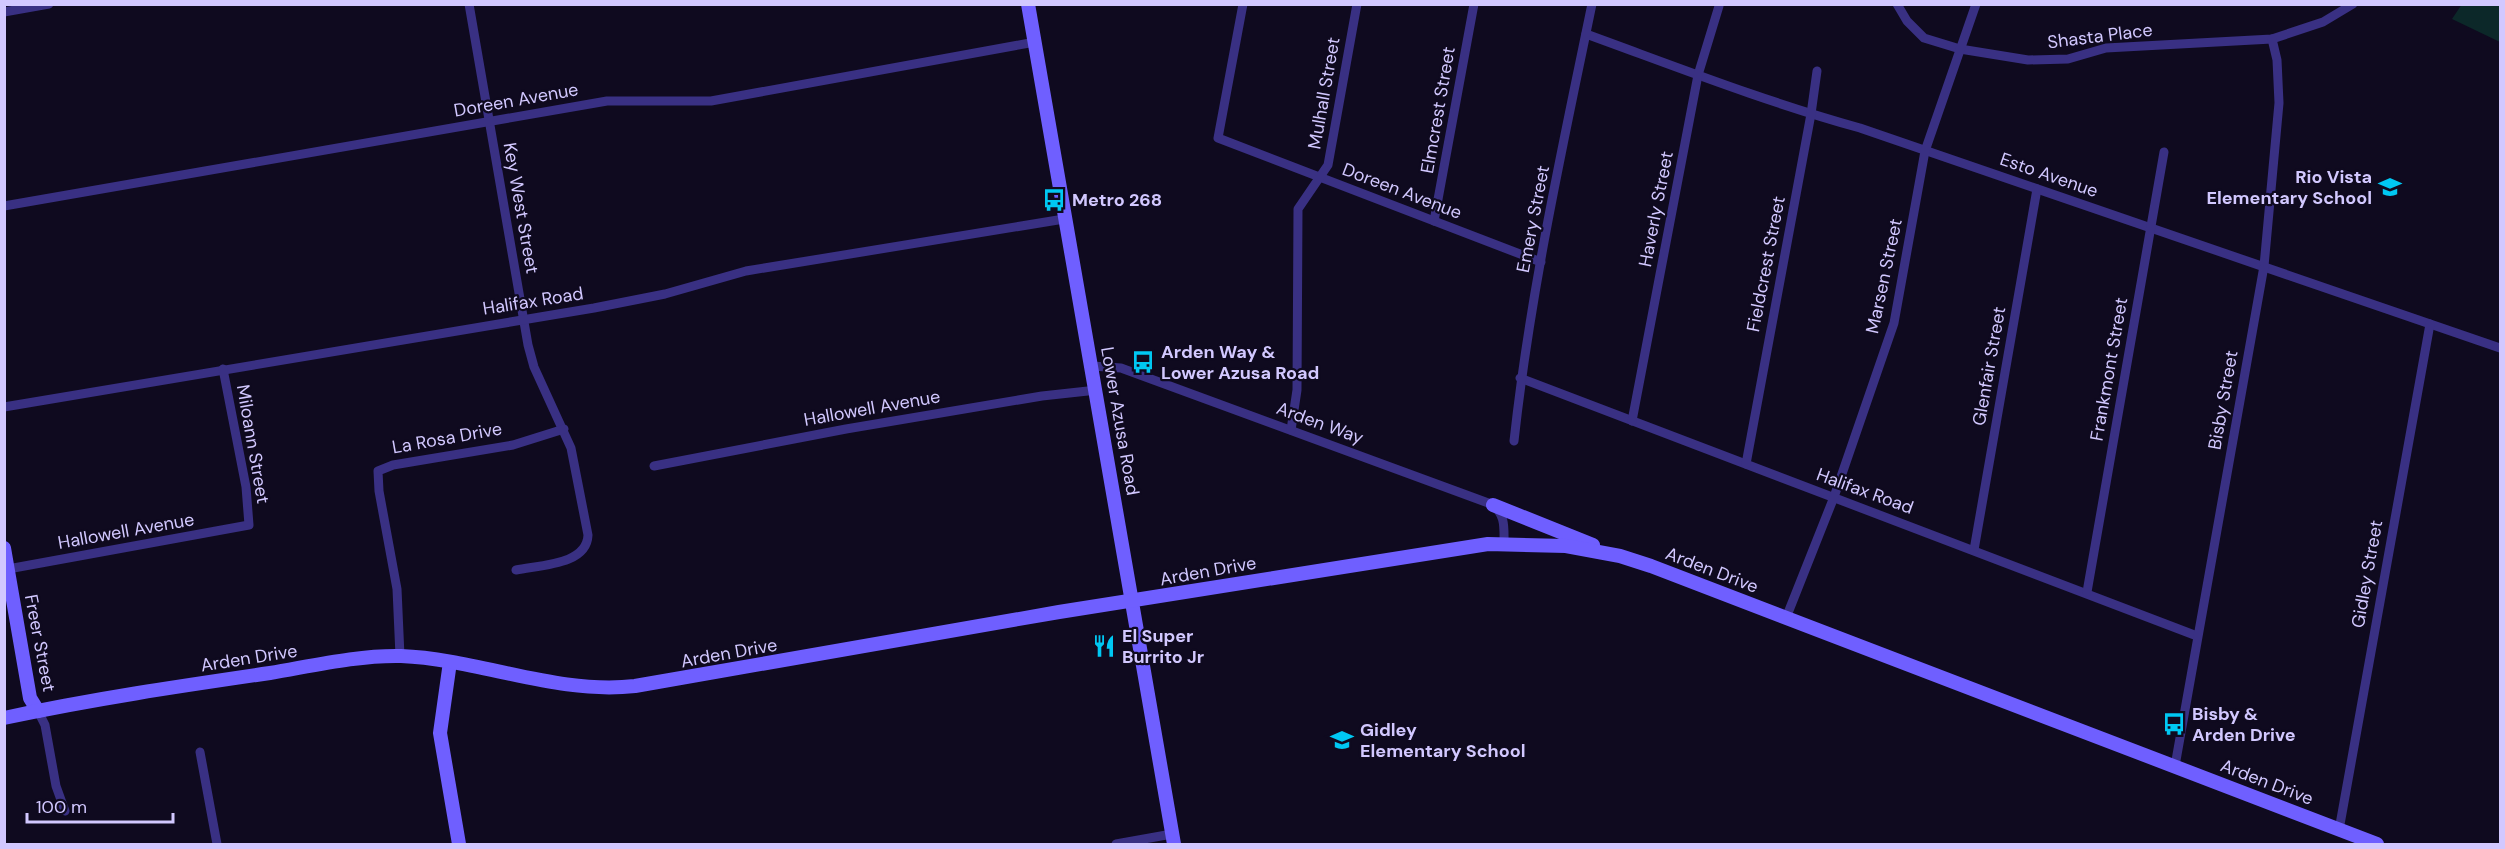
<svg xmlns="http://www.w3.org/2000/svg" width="2505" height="849" font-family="'DM Sans',sans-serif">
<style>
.green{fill:#0c2829}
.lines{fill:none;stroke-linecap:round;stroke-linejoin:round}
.street{stroke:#393083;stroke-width:9}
.secondary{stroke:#6f5fff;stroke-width:14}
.labels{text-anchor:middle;stroke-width:4.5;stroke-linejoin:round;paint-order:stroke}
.street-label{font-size:18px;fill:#d2c8ff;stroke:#0f0a1f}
.poi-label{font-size:18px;font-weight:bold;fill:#d2c8ff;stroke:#0f0a1f;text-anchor:start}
</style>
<rect width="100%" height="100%" fill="#0f0a1f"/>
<path class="green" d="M2462,4L2500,5V42L2452,19Z"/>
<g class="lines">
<g class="street">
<path d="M469,4L528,345L534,367L571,448L588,535C587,565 540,565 516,570"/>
<path d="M1243,4L1218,138L1541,262"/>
<path d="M1897,4L1907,21L1924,38L1960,49L2028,60L2068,59L2106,48L2272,39L2323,22L2353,4"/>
<path d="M4,12L49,4"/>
<path d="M1586,34C1677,67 1766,102 1860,128L2500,348"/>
<path d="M4,206L607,101H711L1035,42"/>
<path d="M1434,221L1474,4"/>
<path d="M1092,366L1121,368L1491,504C1506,514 1504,528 1504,545"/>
<path d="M1520,378L2197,636"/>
<path d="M4,407L594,308L665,294L746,271L1064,219"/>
<path d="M1632,421L1698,75L1719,6"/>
<path d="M1291,430L1297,390L1298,209L1328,165L1357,4"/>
<path d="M1514,441C1530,294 1562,149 1592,4"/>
<path d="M1746,464L1811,114L1817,71"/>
<path d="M654,466L846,429L1042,396L1097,390"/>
<path d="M1974,550L2037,189"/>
<path d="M8,569L249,525L246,487L223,369"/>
<path d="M2087,592L2164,152"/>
<path d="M1786,618L1834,497L1894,323L1925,151L1976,4"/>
<path d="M400,656L397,589L379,491L378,471L393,465L513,445L564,429"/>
<path d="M38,711L45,725L56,786L65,811"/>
<path d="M200,752L217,844"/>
<path d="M2175,766L2264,266L2279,103L2277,60L2272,39"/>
<path d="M2339,830L2430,324"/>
<path d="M1116,844L1172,834"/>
</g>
<g class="secondary">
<path d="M1028,4C1077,284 1126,564 1174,844"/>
<path d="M1493,505L1593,545"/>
<path d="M4,548L30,698L38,711"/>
<path d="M450,662L440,733L459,844"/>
<path d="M4,718C92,699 181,686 270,673C312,666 358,655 401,656C479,659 556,695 635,686L1059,612L1488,544L1566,546L1620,556L1651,566L2377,844"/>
</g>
</g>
<defs>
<g id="school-bare" transform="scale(1.8)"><path d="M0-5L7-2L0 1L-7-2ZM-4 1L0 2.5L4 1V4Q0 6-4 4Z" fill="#00c8f3" stroke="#0f0a1f" stroke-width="2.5" paint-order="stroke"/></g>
<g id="bus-bare" transform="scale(1.8)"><path d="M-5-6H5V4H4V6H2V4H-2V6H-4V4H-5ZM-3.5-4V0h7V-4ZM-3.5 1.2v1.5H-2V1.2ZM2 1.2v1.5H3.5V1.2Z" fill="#00c8f3" stroke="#0f0a1f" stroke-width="2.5" paint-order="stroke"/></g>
<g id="restaurant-bare" transform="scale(1.8)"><path d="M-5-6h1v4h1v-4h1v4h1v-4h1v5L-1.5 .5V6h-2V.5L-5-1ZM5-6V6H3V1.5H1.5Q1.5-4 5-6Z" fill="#00c8f3" stroke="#0f0a1f" stroke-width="2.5" paint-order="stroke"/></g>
</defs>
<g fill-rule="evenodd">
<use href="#school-bare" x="2390" y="187"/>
<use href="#bus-bare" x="1054" y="200"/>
<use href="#bus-bare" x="1143" y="362"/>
<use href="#restaurant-bare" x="1104" y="646"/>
<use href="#bus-bare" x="2174" y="724"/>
<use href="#school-bare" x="1342" y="740"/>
</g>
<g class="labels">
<g class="street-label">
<text transform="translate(2100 36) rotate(-7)" y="6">Shasta Place</text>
<text transform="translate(1324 93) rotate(-80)" y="6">Mulhall Street</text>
<text transform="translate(516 100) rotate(-10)" y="6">Doreen Avenue</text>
<text transform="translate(1438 110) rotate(-80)" y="6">Elmcrest Street</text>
<text transform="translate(2049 175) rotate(19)" y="6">Esto Avenue</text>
<text transform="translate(1402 191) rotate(21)" y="6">Doreen Avenue</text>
<text transform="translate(521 208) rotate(80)" y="6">Key West Street</text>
<text transform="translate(1656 209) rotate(-79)" y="6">Haverly Street</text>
<text transform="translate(1533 219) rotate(-79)" y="6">Emery Street</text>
<text transform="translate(1766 264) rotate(-79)" y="6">Fieldcrest Street</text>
<text transform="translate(1884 276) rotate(-78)" y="6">Marsen Street</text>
<text transform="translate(533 301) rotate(-9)" y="6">Halifax Road</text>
<text transform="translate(1989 366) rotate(-80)" y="6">Glenfair Street</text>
<text transform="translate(2109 369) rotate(-80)" y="6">Frankmont Street</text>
<text transform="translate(2223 400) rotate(-80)" y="6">Bisby Street</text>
<text transform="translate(872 408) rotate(-10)" y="6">Hallowell Avenue</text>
<text transform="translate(1120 421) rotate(80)" y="6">Lower Azusa Road</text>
<text transform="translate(1320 423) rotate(20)" y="6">Arden Way</text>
<text transform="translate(447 438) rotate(-10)" y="6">La Rosa Drive</text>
<text transform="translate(253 444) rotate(80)" y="6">Miloann Street</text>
<text transform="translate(1865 491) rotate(20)" y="6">Halifax Road</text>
<text transform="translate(126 531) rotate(-10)" y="6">Hallowell Avenue</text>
<text transform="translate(1712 570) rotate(21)" y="6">Arden Drive</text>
<text transform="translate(1208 571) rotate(-10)" y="6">Arden Drive</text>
<text transform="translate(2367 574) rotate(-80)" y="6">Gidley Street</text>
<text transform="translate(40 643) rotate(79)" y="6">Freer Street</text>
<text transform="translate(729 653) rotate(-10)" y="6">Arden Drive</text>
<text transform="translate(249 658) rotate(-9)" y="6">Arden Drive</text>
<text transform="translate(2267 782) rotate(21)" y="6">Arden Drive</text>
</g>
<g class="poi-label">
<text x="2372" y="183" text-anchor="end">Rio Vista<tspan x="2372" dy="21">Elementary School</tspan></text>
<text x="1072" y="206">Metro 268</text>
<text x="1161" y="358">Arden Way &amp;<tspan x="1161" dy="21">Lower Azusa Road</tspan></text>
<text x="1122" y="642">El Super<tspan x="1122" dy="21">Burrito Jr</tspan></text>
<text x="2192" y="720">Bisby &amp;<tspan x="2192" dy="21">Arden Drive</tspan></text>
<text x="1360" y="736">Gidley<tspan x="1360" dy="21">Elementary School</tspan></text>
</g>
</g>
<rect width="2505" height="849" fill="none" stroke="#d2c8ff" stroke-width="12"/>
<path d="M27 813v9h146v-9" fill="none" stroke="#d2c8ff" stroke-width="3"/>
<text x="36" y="813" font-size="18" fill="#d2c8ff" stroke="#0f0a1f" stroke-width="4.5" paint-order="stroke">100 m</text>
</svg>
